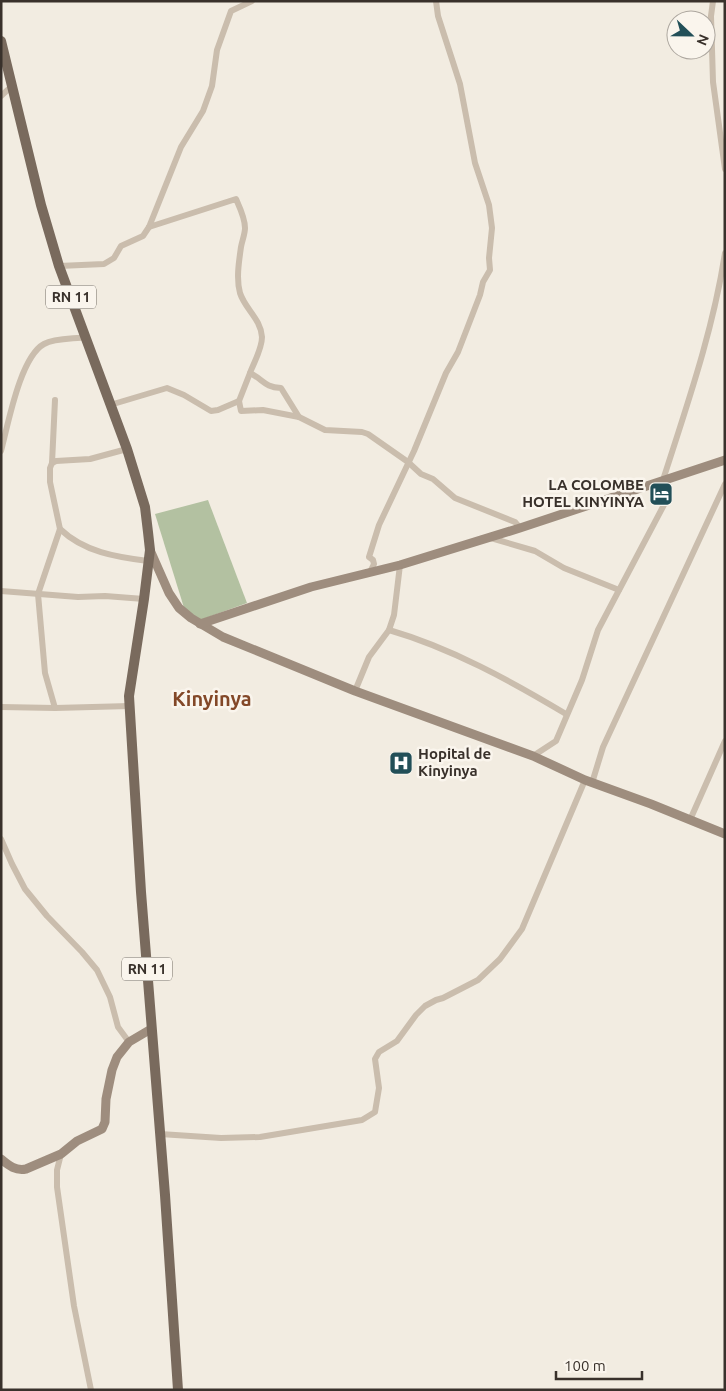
<svg xmlns="http://www.w3.org/2000/svg" width="726" height="1391" font-family="Ubuntu,sans-serif">
<style>
.green{fill:#b3c1a1}
.lines{fill:none;stroke-linecap:round;stroke-linejoin:round}
.street{stroke:#cabdad;stroke-width:6}
.secondary{stroke:#9e8d7e;stroke-width:9}
.primary{stroke:#796a5d;stroke-width:10}
.labels{text-anchor:middle;stroke-width:5;stroke-linejoin:round;paint-order:stroke}
.shield{fill:#faf5ed;stroke:#736c65;stroke-width:1}
.shield-label{font-size:14px;font-weight:bold;fill:#39312b}
.poi-label{font-size:15px;font-weight:bold;fill:#39312b;stroke:#faf5ed;text-anchor:end}
.district-label{font-size:20px;font-weight:bold;fill:#834828;stroke:#faf5ed}
</style>
<rect width="100%" height="100%" fill="#f2ece1"/>
<path class="green" d="M208,500L247,603L200,620L185,611L155,514Z"/>
<g class="lines">
<g class="street">
<path d="M713,1L711,16L713,82L725,169"/>
<path d="M1,96L12,86"/>
<path d="M149,227L236,199C240,208 245,218 245,228C245,234 242,241 241,247C239,261 236,279 240,293C245,309 261,319 262,337C262,349 254,362 250,373C264,380 264,387 281,388L299,417L325,430L362,432L368,434L408,462L421,474L433,479L455,498L515,522L520,528"/>
<path d="M59,266L104,264L114,258L121,246L143,236L149,227L181,147L203,111L212,86L217,50L231,11L252,1"/>
<path d="M250,373L239,401L241,411L263,410L299,417"/>
<path d="M110,405L167,388L184,395L211,411L218,410L239,401"/>
<path d="M1,451C8,425 20,357 44,344C55,338 74,339 86,337"/>
<path d="M52,463L55,400"/>
<path d="M663,480C687,405 713,331 725,253"/>
<path d="M60,529C84,552 116,557 148,561"/>
<path d="M491,538L535,551L564,568L619,590"/>
<path d="M370,572L374,564L373,560L369,557L379,525L414,451L446,373L458,352L480,295L483,282L490,270L489,258L492,228L489,205L475,163L460,84L438,16L436,1"/>
<path d="M1,591L78,597L105,596L144,599"/>
<path d="M389,630C451,648 511,681 566,714"/>
<path d="M355,691L369,657L389,630L394,615L400,565"/>
<path d="M1,707L55,708L130,706"/>
<path d="M55,708L45,673L38,594L60,529L50,482V468L52,463L56,461L90,459L127,449"/>
<path d="M533,756L556,741L582,680L598,630L666,501L668,492L657,482"/>
<path d="M592,783L603,747L725,484"/>
<path d="M690,820L725,741"/>
<path d="M1,839L12,864L25,889L47,916L82,952L97,970L110,997L118,1027L129,1042"/>
<path d="M160,1134L221,1138L260,1137L362,1120L375,1112L379,1088L375,1059L379,1052L397,1041L416,1015L425,1006L436,1000L443,998L478,980L500,959L522,929L585,780"/>
<path d="M61,1154L57,1170V1187L74,1306L91,1390"/>
</g>
<g class="secondary">
<path d="M150,550L169,593L179,608L191,618L223,637L355,691L533,756L585,780L651,804L725,834"/>
<path d="M200,624L311,587L400,565L520,528L725,460"/>
<path d="M1,1159C9,1166 16,1171 26,1169L61,1154L77,1141L102,1129L105,1122L106,1099L112,1070L117,1057L129,1042L151,1029"/>
</g>
<path class="primary" d="M1,41L41,205L59,266L127,449L145,507L148,532L150,550L144,599L129,696L141,892L165,1195L178,1390"/>
</g>
<defs>
<g id="hotel-square" transform="scale(1.25)"><rect x="-9" y="-9" width="18" height="18" rx="4" fill="#224f58" stroke="#faf5ed"/><path d="M-6-4.5h1.5V1H6V5H4.5V3h-9V5H-6ZM-4 0a1.8 1.8 0 1 1 3.6 0ZM.5 0V-2.5h3Q6-2.5 6 0Z" fill="#fff"/></g>
<g id="hospital-square" transform="scale(1.25)"><rect x="-9" y="-9" width="18" height="18" rx="4" fill="#224f58" stroke="#faf5ed"/><path d="M-5-5h3v3.5h4V-5h3V5h-3V1.5h-4V5h-3Z" fill="#fff"/></g>
</defs>
<g fill-rule="evenodd">
<use href="#hotel-square" x="661" y="494"/>
<use href="#hospital-square" x="401" y="763"/>
</g>
<g class="labels">
<g class="shield">
<rect x="46" y="285.5" width="50" height="23" rx="4"/>
<rect x="122" y="957.5" width="50" height="23" rx="4"/>
</g>
<g class="shield-label">
<text x="71" y="302">RN 11</text>
<text x="147" y="974">RN 11</text>
</g>
<g class="poi-label">
<text x="644" y="490">LA COLOMBE<tspan x="644" dy="17">HOTEL KINYINYA</tspan></text>
<text x="418" y="759" text-anchor="start">Hopital de<tspan x="418" dy="17">Kinyinya</tspan></text>
</g>
<g class="district-label">
<text x="212" y="706">Kinyinya</text>
</g>
</g>
<rect width="726" height="1391" fill="none" stroke="#39312b" stroke-width="5"/>
<g transform="translate(691 35) rotate(112)"><circle r="24" fill="#faf5ed" stroke="#ada79f"/>
<path d="M0-4L9 19L0 12L-9 19Z" fill="#224f58"/>
<text y="-8" font-size="14" font-weight="bold" text-anchor="middle" fill="#39312b">N</text>
</g>
<path d="M556 1371v8h86v-8" fill="none" stroke="#39312b" stroke-width="2.5"/>
<text x="564" y="1371" font-size="15" fill="#39312b" stroke="#faf5ed" stroke-width="4" paint-order="stroke">100 m</text>
</svg>
